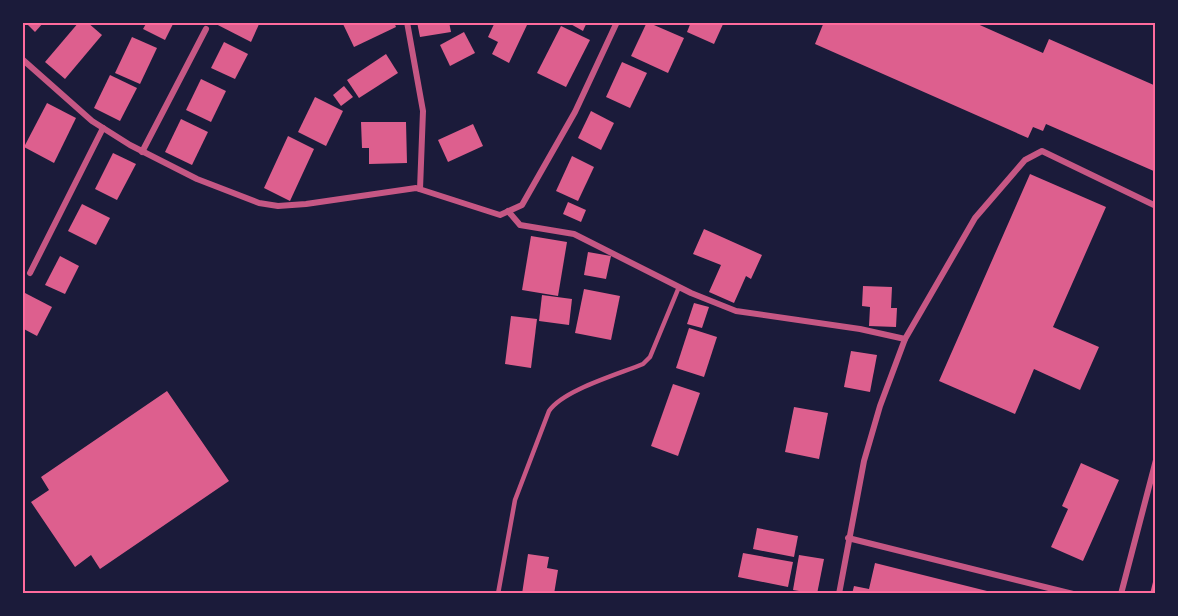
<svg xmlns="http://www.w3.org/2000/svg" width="1178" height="616" font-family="'Open Sans',sans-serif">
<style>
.building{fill:#dd5f8e}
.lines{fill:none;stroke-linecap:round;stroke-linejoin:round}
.service{stroke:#c65784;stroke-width:4.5}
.minor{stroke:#c65784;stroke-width:6}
.neatline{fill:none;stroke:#ff6b9d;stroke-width:2}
</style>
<rect width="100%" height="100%" fill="#1b1b3a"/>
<g class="building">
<path d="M25,22H44L35,32Z"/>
<path d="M79,22H87L102,35L65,79L45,62Z"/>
<path d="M147,22H174L165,40L143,29Z"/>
<path d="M212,22H260L251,42Z"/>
<path d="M346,22H394L396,27L354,47L343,24Z"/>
<path d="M417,22H449L451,32L420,37Z"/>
<path d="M495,22H522L527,25L509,63L492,54L498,42L488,37Z"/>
<path d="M567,22H587L583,31Z"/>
<path d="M647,22L684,38L668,73L631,56Z"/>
<path d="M691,22H724L714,44L687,32Z"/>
<path d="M824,22H973L1043,53L1049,39L1156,86V172L1046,124L1043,131L1033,127L1028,138L815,44Z"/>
<path d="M561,26L590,40L566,87L537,73Z"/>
<path d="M464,32L475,53L450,66L440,45Z"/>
<path d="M132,37L157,48L140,84L115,73Z"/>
<path d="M224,42L248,54L235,79L211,68Z"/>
<path d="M386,54L398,73L359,98L347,80Z"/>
<path d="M622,62L647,73L630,108L606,97Z"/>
<path d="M110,75L137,88L120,121L94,108Z"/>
<path d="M201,79L226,91L211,122L186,110Z"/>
<path d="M344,86L353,97L341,106L333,95Z"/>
<path d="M315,97L343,111L326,146L298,132Z"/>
<path d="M47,103L76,118L54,163L24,147Z"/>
<path d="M591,111L614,123L601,150L578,138Z"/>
<path d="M181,119L208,132L192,165L165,152Z"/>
<path d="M361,122H406L407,163L369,164V148H362Z"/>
<path d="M473,124L483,146L448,162L438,140Z"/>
<path d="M288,136L314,149L290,201L264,188Z"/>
<path d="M113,153L136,164L117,200L95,189Z"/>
<path d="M572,156L594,167L578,201L556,191Z"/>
<path d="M1030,174L1106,207L1053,327L1099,347L1080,390L1034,369L1015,414L939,381Z"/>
<path d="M568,202L586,210L581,222L563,214Z"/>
<path d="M82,204L110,218L96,245L68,231Z"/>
<path d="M704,229L762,255L751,279L746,276L734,303L709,292L721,265L693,254Z"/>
<path d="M531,236L567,242L558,296L522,290Z"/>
<path d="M588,252L611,256L606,279L584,275Z"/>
<path d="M60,256L79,266L65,294L45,285Z"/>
<path d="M863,286L892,287L891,308H897L896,327L869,326L870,307L862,306Z"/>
<path d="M584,289L620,296L611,340L575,333Z"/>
<path d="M25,293L52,307L37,336L22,328V298Z"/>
<path d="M542,295L572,299L569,325L539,321Z"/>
<path d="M694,303L709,307L702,328L687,324Z"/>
<path d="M511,316L537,319L531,368L505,364Z"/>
<path d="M689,328L717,337L704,377L676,368Z"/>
<path d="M851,351L877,355L870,392L844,387Z"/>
<path d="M673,384L700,393L678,456L651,446Z"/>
<path d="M167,391L229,481L100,569L91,555L75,567L31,502L49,490L41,477Z"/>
<path d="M794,407L828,413L819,459L785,452Z"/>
<path d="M1081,463L1119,480L1083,561L1051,547L1068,509L1062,506Z"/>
<path d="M757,528L798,536L794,557L753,549Z"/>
<path d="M743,553L793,562L788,587L738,577Z"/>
<path d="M528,554L549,557L547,568L558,570L554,594H522Z"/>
<path d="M799,555L824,559L817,594L793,590Z"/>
<path d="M875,563L995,593V594H852L854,586L869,589Z"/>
<path d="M1155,574L1156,594H1150Z"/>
</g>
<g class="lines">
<path class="service" d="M498,594L515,500L549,411C563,390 619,374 643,364L650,357L679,287"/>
<g class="minor">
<path d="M407,22L423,111L420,189"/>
<path d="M22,59L92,121L130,145L197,179L259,203L278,206L306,204L416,188L500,215L522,205L575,112L617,22"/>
<path d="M142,152L206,29"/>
<path d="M508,211L520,225L574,234L691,293L736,311L860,329L905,339"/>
<path d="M30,273L103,128"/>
<path d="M848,538L1073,594"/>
<path d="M839,594L864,461L880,406L905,339L975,218L1025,160L1042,151L1156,206"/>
<path d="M1121,594L1156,460"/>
</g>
</g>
<rect width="1178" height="616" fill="none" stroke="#1b1b3a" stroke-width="48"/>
<rect x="24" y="24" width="1130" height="568" class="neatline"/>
</svg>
